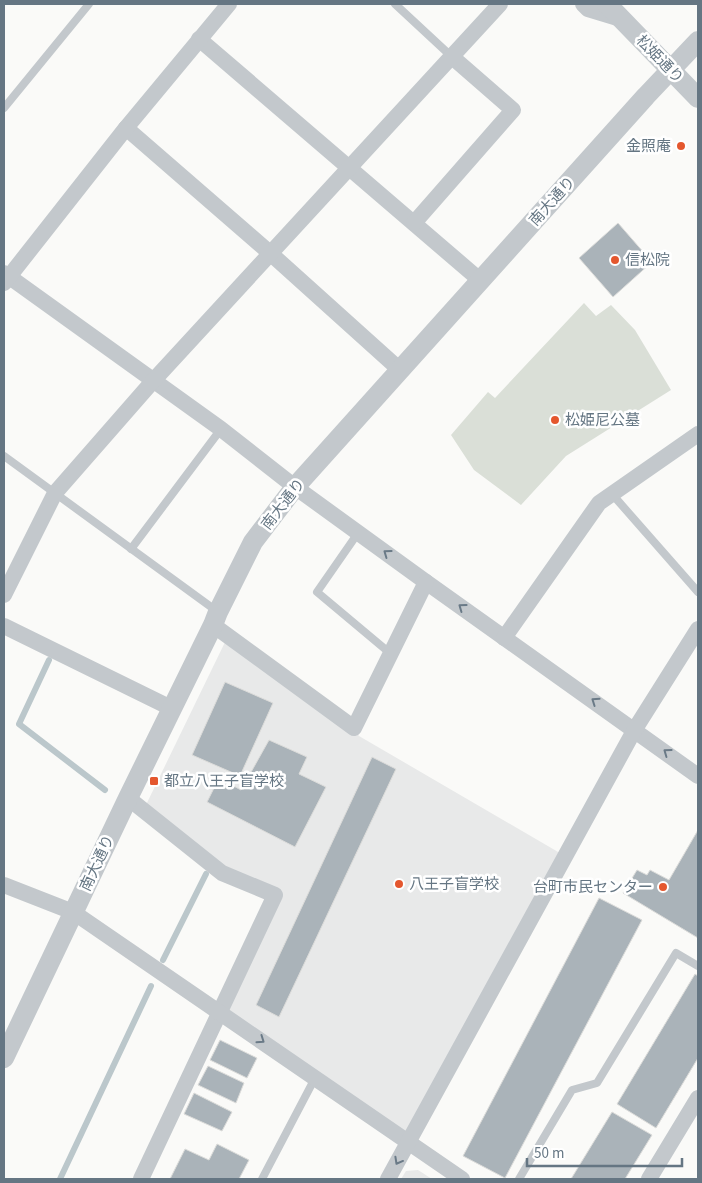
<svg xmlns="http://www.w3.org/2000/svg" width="702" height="1183" font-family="'Source Sans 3','Noto Sans JP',sans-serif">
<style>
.built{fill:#e8e9e9}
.green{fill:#dadfd7}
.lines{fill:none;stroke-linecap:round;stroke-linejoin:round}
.stream{stroke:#bbc7cb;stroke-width:6}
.building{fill:#aab3b9;stroke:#dcdcda}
.service{stroke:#c3c8cc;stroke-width:8}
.minor{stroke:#c3c8cc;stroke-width:16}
.tertiary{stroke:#c3c8cc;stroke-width:20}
.oneway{stroke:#6a7a87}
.poi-dot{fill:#e4572e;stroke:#fff;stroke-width:2}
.labels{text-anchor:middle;stroke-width:5;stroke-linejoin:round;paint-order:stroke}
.street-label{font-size:15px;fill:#657683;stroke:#fff}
.poi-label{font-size:15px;fill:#657683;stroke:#fff;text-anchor:start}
</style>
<rect width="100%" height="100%" fill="#fafaf8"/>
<g class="built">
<path d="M228,636L354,728L359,736L565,856L408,1142L221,1012L275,895L222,873L144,809Z"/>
<path d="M418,1170L432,1179H401L406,1171Z"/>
</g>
<path class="green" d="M584,303L596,316L611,305L635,330L671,390L566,456L521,505L474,470L451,435L488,392L495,398Z"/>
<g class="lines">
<g class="stream">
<path d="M49,660L19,724L105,790"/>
<path d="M163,960L206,874"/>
<path d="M60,1179L151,986"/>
</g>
</g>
<g class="building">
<path d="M618,223L652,262L613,297L579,258Z"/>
<path d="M225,682L273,703L240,776L192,755Z"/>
<path d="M269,740L307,757L299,774L326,787L295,847L207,802L219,778L241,790Z"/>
<path d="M372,757L396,769L279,1017L256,1005Z"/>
<path d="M698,830V938L623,893L637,870L647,875L650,870L669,880Z"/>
<path d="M599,898L642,920L505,1178L463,1156Z"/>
<path d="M695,974L698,976V1058L656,1128L617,1104Z"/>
<path d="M220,1040L257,1058L247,1078L210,1060Z"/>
<path d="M208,1066L244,1083L236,1103L198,1085Z"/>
<path d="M194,1093L232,1112L222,1131L184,1114Z"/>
<path d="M612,1112L652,1135L625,1179H571Z"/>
<path d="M217,1144L249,1160L239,1179H170L185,1149L209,1160Z"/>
</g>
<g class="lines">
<g class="service">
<path d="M395,4L451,56"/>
<path d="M4,108L89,4"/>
<path d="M4,456L218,612"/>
<path d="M612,494L698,592"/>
<path d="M358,533L317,592L391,654"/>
<path d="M131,549L221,429"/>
<path d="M262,1179L315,1078"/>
<path d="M519,1179L572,1090L597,1083L676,953L698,966"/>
</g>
<g class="minor">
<path d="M583,4L588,9L621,19"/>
<path d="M199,39L481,281"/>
<path d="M126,128L270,253L400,370"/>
<path d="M414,223L513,110L451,56"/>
<path d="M4,273L221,429L295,487L426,582L698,776"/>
<path d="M4,283L126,128L229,4"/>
<path d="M4,595L55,493L153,381L500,4"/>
<path d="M213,625L354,728L426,582"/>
<path d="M4,626L171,708"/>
<path d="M504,638L599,503L698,434"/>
<path d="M128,798L222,873L275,895L141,1179"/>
<path d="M4,885L73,912L462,1179"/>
<path d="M388,1179L635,729L698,629"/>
<path d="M649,1179L698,1098"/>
</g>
<g class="tertiary">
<path d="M607,4L698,98"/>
<path d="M4,1058L128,798L213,625L218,612L253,542L295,487L646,96L698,41"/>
</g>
</g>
<defs><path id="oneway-chevron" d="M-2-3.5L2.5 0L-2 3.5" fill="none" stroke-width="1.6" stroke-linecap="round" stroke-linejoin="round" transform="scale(1.25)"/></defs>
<g class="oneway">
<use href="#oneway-chevron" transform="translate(387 553) rotate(-144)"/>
<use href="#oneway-chevron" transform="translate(462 607) rotate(-144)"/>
<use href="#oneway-chevron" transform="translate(595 701) rotate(-145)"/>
<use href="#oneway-chevron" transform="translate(667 752) rotate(-144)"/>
<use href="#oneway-chevron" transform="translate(261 1040) rotate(35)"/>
<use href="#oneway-chevron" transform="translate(398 1161) rotate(119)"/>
</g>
<g class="poi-dot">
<circle cx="681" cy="146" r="5"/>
<circle cx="615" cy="260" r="5"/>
<circle cx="555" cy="420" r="5"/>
<rect x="149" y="776" width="10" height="10" rx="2.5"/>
<circle cx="399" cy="884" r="5"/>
<circle cx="663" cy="887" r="5"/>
</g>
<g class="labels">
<g class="street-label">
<text transform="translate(660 59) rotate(46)" y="5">松姫通り</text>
<text transform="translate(552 201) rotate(-48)" y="5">南大通り</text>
<text transform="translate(283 504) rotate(-52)" y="5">南大通り</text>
<text transform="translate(97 863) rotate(-65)" y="5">南大通り</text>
</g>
<g class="poi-label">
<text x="671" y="151" text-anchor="end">金照庵</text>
<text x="625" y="265">信松院</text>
<text x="565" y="425">松姫尼公墓</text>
<text x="164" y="786">都立八王子盲学校</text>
<text x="409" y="889">八王子盲学校</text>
<text x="653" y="892" text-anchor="end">台町市民センター</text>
</g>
</g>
<rect width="702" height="1183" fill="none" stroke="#657683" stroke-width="10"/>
<path d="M527 1158v8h155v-8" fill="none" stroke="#657683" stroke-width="2.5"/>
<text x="534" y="1158" font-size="15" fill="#657683" stroke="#ffffff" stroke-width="4" paint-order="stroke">50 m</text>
</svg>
